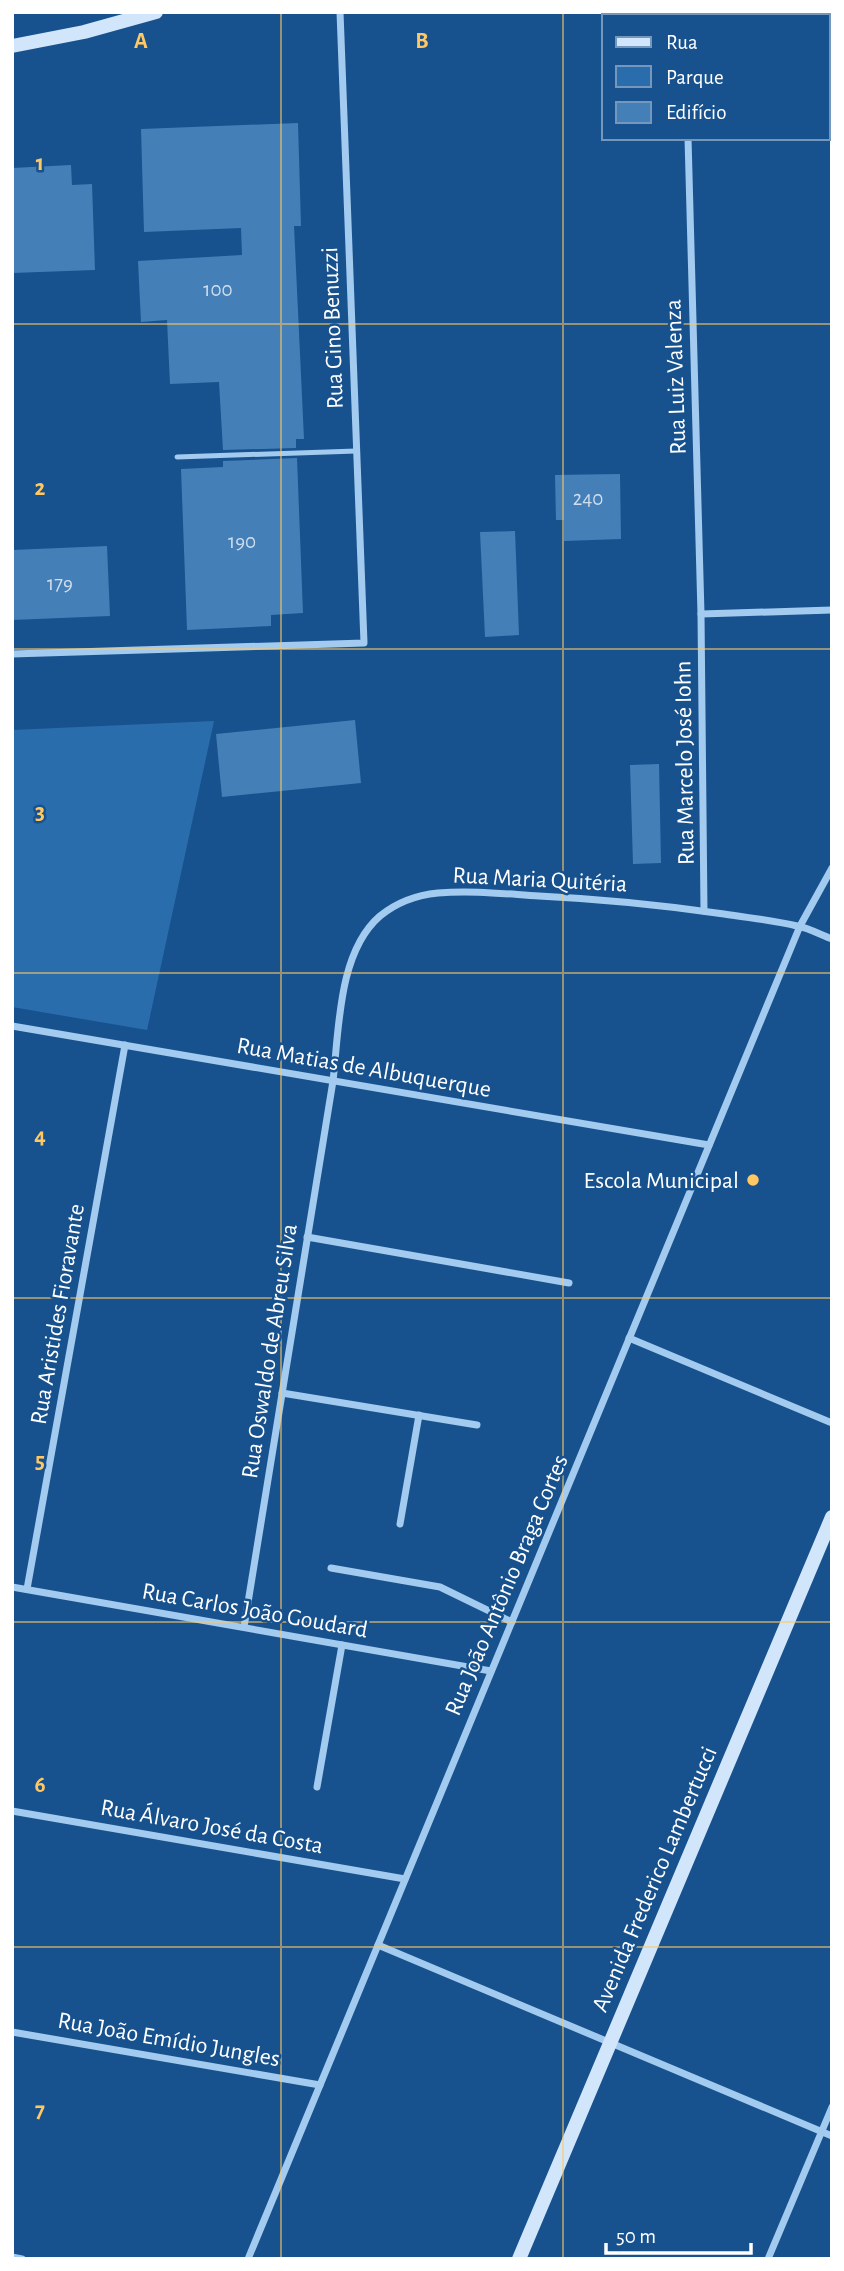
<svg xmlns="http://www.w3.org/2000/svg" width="844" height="2271" font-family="'Alegreya Sans',sans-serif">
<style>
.green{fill:#2a6dad}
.building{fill:#447fb8}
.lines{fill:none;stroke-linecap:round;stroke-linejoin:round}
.lane{stroke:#a3caef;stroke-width:5}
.street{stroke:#a3caef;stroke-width:7}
.secondary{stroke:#d1e5fb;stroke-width:14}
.grid{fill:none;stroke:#ffc862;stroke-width:2;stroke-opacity:0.55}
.poi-dot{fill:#ffc862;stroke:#17528e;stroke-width:2.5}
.labels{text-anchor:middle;stroke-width:5;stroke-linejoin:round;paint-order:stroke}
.number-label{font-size:21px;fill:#d0dfed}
.street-label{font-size:24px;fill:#fff;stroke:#17528e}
.poi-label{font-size:24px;fill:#fff;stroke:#17528e;text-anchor:end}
.grid-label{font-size:23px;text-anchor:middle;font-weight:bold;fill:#ffc862;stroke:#17528e;stroke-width:5;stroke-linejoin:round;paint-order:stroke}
</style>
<rect width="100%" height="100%" fill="#17528e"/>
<path class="green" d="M214,721L147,1030L12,1007V730Z"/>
<g class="building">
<path d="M298,123L301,226H294L304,439H296V448L223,450L219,382L170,384L167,320L141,322L138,261L242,255L241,228L144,232L141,129Z"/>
<path d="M71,165L72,185L92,184L95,270L12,273V168Z"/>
<path d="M297,458L303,613L271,615V626L187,630L181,469L223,467V461Z"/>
<path d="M620,474L621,539L564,541V520H556L555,475Z"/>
<path d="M515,531L519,635L485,637L480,532Z"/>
<path d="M107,546L110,616L12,620V550Z"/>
<path d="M355,720L361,783L222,797L216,734Z"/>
<path d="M659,764L661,863L633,864L630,765Z"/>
</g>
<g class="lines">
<path class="lane" d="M177,457L356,451"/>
<g class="street">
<path d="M684,12V16"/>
<path d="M688,138L701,614L704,911"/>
<path d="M701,614L832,610"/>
<path d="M12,654L364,643L340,12"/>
<path d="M12,1026L709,1145"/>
<path d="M307,1237L569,1283"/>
<path d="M629,1338L832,1423"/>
<path d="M282,1393L477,1425"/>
<path d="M400,1524L419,1415"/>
<path d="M331,1568L440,1587L512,1622"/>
<path d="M12,1587L491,1671"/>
<path d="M27,1589L125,1045"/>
<path d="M244,1627L333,1081C339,1030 338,952 380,916C396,903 417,895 438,893C472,890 506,894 539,896C601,899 662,905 724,914C748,918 773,920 797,926C809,928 821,935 832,939"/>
<path d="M317,1787L342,1645"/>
<path d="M12,1811L405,1879"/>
<path d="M378,1945L832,2136"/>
<path d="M12,2032L320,2085"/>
<path d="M12,2257L22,2259"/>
<path d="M248,2259L800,926L832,868"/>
<path d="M768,2259L832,2107"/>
</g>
<g class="secondary">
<path d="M12,46L84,32L156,12"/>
<path d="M519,2259L832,1517"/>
</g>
</g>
<path class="grid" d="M281,12V2259M563,12V2259M12,324H832M12,649H832M12,973H832M12,1298H832M12,1622H832M12,1947H832"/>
<circle class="poi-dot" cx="753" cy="1180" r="7"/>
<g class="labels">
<g class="number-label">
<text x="218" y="296">100</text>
<text x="588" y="505">240</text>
<text x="242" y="548">190</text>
<text x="60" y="590">179</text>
</g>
<g class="street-label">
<text transform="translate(332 328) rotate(-92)" y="8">Rua Gino Benuzzi</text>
<text transform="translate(675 377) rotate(-92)" y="8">Rua Luiz Valenza</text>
<text transform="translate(684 763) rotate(-91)" y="8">Rua Marcelo José Iohn</text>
<text transform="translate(540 879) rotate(3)" y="8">Rua Maria Quitéria</text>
<text transform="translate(364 1067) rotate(10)" y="8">Rua Matias de Albuquerque</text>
<text transform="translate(57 1314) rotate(-80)" y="8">Rua Aristides Fioravante</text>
<text transform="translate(269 1351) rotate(-81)" y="8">Rua Oswaldo de Abreu Silva</text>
<text transform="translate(506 1585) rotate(-67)" y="8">Rua João Antônio Braga Cortes</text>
<text transform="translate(255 1610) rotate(10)" y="8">Rua Carlos João Goudard</text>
<text transform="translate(212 1826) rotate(10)" y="8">Rua Álvaro José da Costa</text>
<text transform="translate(654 1879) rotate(-67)" y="8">Avenida Frederico Lambertucci</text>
<text transform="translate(169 2039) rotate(10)" y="8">Rua João Emídio Jungles</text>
</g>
<g class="poi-label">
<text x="739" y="1188">Escola Municipal</text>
</g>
</g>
<g class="grid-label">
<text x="141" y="48">A</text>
<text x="422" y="48">B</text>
<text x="40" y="170">1</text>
<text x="40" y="495">2</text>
<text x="40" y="819">3</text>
<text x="40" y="1143">4</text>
<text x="40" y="1468">5</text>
<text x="40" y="1792">6</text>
<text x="40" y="2117">7</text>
</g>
<rect width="844" height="2271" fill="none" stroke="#ffffff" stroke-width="28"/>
<rect x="602" y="14" width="228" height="126" fill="#17528e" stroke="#7497bb" stroke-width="2"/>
<rect x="616" y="37" width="35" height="10" fill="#d1e5fb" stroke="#7497bb" stroke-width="2"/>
<text x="666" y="49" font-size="21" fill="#ffffff">Rua</text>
<rect x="616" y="66" width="35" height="21" fill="#2a6dad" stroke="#7497bb" stroke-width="2"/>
<text x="666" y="84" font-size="21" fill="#ffffff">Parque</text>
<rect x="616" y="102" width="35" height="21" fill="#447fb8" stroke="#7497bb" stroke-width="2"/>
<text x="666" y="119" font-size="21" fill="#ffffff">Edifício</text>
<path d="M606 2243v10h145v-10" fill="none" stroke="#ffffff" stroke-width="3.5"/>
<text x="616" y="2243" font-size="21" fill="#ffffff" stroke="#17528e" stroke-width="5" paint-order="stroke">50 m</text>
</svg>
